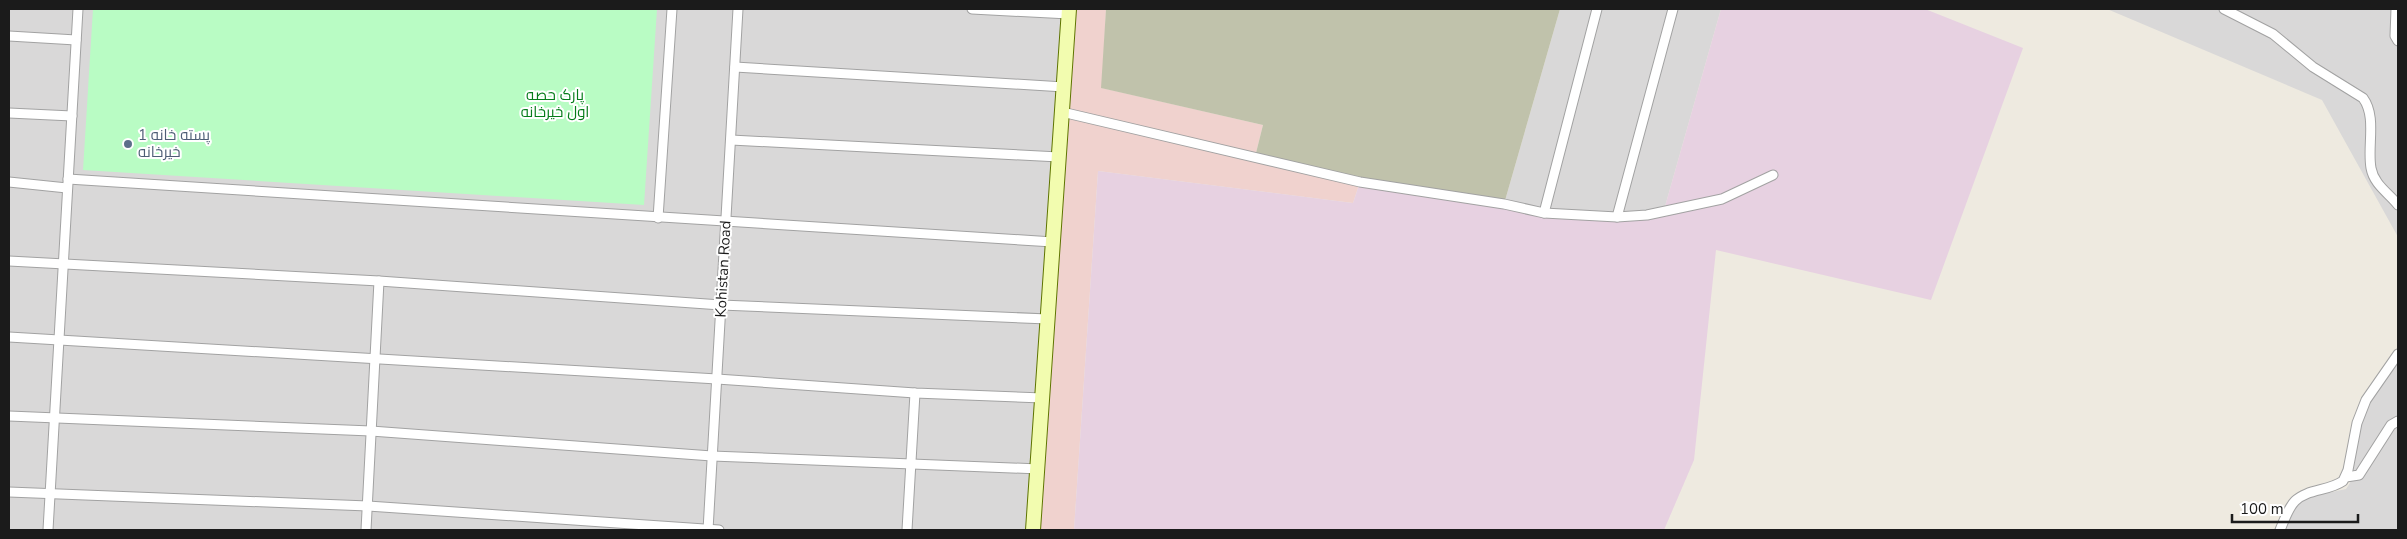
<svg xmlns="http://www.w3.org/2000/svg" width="2407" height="539" font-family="'Nunito Sans',Cairo,sans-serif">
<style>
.residential{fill:#d9d8d8}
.commercial{fill:#f0d2ce}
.industrial{fill:#e7d1e1}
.construction{fill:#c0c2ab}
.park{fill:#b9fcc4}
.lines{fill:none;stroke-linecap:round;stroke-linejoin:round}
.minor-casing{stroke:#a2a2a2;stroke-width:11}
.secondary-casing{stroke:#5e7400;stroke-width:16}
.minor{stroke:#fff;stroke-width:9}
.secondary{stroke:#f2fcaf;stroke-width:14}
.service-dot{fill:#5c6f8a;stroke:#fff;stroke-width:2}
.labels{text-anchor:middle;stroke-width:4;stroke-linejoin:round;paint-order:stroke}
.park-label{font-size:15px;fill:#067c1a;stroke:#fff}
.service-label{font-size:15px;fill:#4e5e75;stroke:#fff;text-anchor:start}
.street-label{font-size:15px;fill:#1b1b1b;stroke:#fff}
</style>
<rect width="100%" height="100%" fill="#eeeae0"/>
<g class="residential">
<path d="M9,9H1069L1033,530H9Z"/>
<path d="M1560,9H1721L1664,210L1617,217L1504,204Z"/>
<path d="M2107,9H2398V237L2322,100Z"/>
<path d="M2398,360V530H2278L2295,500L2346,489L2350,483L2363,411Z"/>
</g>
<path class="commercial" d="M1069,9H1106L1102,88L1263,125L1255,157L1360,182L1353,203L1098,171L1074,530H1033Z"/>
<path class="industrial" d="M1721,9H1925L2023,48L1931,300L1716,250L1694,460L1664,530H1074L1098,171L1353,203L1360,182L1587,216L1664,210Z"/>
<path class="construction" d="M1106,9H1560L1504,204L1360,182L1255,157L1263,125L1101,88Z"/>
<path class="park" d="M93,9H657L644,205L83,170Z"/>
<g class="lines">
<g class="minor-casing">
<g id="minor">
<path d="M972,9L1069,14"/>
<path d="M2224,9L2273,34L2313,67L2363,98C2377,117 2367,146 2371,168C2374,185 2389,193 2398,205"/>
<path d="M2396,9L2395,36L2398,41"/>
<path d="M9,36L76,40"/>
<path d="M735,67L1064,87"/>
<path d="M1062,112L1360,182L1504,204L1544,213L1617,217L1647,215L1722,199L1773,175"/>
<path d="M9,113L72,116"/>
<path d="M731,140L1059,157"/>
<path d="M68,179L1053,242"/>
<path d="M9,182L67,188"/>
<path d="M1544,213L1597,9"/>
<path d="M1617,217L1673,9"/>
<path d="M658,218L672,9"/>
<path d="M9,261L379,281L721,305L1048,319"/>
<path d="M9,337L717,379L915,393L1043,398"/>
<path d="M9,416L371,431L712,456L1039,469"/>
<path d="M2346,477L2359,475L2391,425L2398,421"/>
<path d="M9,492L368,506L719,530"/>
<path d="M48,530L78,9"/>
<path d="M366,530L379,281"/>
<path d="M708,530L738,9"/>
<path d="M907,530L915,393"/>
<path d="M2280,530C2284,521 2288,508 2295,501C2307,489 2329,491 2343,481L2348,470L2357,423L2366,400L2398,354"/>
</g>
</g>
<g class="secondary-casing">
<path id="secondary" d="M1033,530L1069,9"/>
</g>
<use href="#minor" class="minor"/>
<use href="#secondary" class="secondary"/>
</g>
<circle class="service-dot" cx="128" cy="144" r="5"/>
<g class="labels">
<g class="park-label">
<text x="555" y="100">پارک حصه<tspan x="555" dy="17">اول خیرخانه</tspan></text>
</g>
<g class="service-label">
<text x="138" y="140">1 پسته خانه<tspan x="138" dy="17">خیرخانه</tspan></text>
</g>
<g class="street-label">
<text transform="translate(723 269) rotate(-87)" y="5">Kohistan Road</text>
</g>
</g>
<rect width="2407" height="539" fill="none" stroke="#1b1b1b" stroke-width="20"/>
<path d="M2232 514v8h126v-8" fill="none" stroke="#1b1b1b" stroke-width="2.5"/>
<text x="2240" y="514" font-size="15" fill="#1b1b1b" stroke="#ffffff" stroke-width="4" paint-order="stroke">100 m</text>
</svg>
